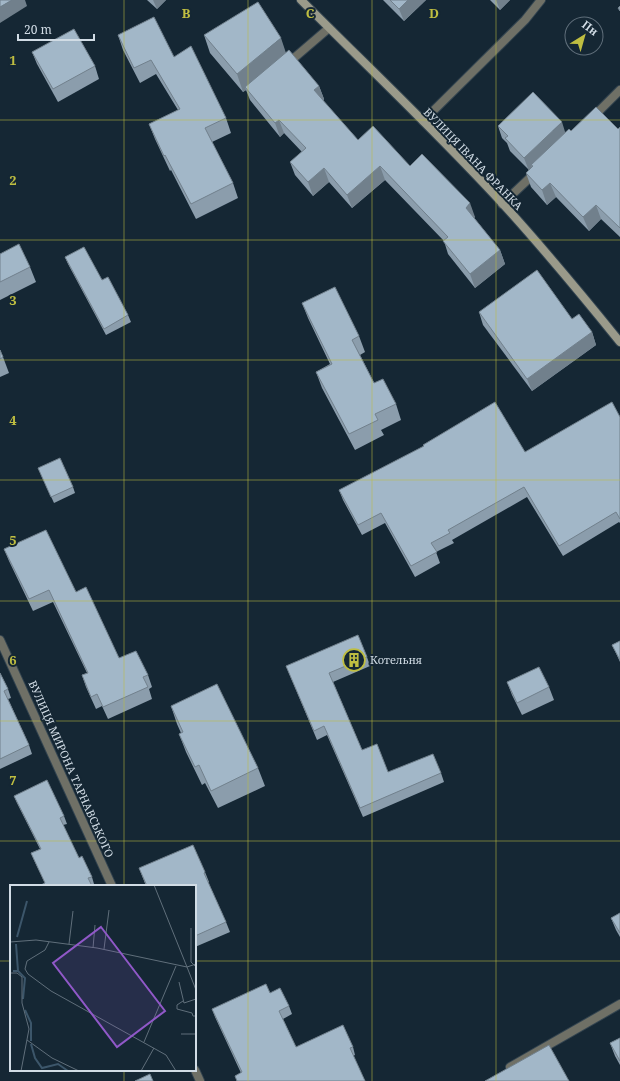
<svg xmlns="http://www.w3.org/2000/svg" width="620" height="1081" font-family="'Noto Serif',serif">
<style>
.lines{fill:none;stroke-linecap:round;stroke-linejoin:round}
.service-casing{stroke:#334450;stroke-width:10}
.minor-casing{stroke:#334450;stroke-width:10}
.secondary-casing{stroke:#334450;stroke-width:10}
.service{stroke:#6f7066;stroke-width:8}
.minor{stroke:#6f7066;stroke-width:8}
.secondary{stroke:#9a9a8a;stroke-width:8}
.wall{fill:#8b9dac}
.shaded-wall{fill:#71808c}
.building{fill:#a2b7c8;stroke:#71808c}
.grid{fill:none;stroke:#bfbe41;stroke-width:1;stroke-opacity:0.55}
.labels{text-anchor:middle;stroke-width:4;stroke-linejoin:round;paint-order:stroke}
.street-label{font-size:11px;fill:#d1dce5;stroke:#152734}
.poi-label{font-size:11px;fill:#d1dce5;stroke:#152734;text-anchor:start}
.inset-river{fill:none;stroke:#3c566a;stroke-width:2}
.inset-road{fill:none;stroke:#606f7b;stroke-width:1}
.view{fill:#9058c8;fill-opacity:0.15;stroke:#9058c8;stroke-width:2}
.inset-edge{fill:none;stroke:#d1dce5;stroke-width:2}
.grid-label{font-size:13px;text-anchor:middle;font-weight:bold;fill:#bfbe41;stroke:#152734;stroke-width:4;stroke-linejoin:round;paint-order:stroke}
</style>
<rect width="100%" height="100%" fill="#152734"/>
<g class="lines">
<g class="service-casing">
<g id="service">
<path d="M287,64L329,28"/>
<path d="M592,118L620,90"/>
<path d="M423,121L525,20L541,0"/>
<path d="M502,204L535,173"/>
</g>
</g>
<g class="minor-casing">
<g id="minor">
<path d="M0,640L112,886"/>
<path d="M510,1067L620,1004"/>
<path d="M195,1070L200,1081"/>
</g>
</g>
<g class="secondary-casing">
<path id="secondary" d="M301,0C368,67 438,133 503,204C543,248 582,295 620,342"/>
</g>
<use href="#service" class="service"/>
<use href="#minor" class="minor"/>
<use href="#secondary" class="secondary"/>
</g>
<g class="wall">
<path d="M147,0H166L157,9Z"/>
<path d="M383,0H426L404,21Z"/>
<path d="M490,0H510L500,10Z"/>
<path d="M118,35L174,57L226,118L231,133L212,142L233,183L238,198L196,219L171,170L170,171L155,139L149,124L178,110L156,74L140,83L123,50Z"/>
<path d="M204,35L286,53L319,86L324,99L323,101L358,140L410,166L475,217L474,218L500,250L505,264L475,288L448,254L444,241L385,180L352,208L329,182L313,196L295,175L290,162L302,152L284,133L280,137L250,100L246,90L243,92L210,53Z"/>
<path d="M32,52L95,66L99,79L58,102L37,64Z"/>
<path d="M498,126L565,132L571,131L618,129L620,127V237L601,219L589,231L556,197L547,205L531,187L526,173L529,170L510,151L507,143L502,138Z"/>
<path d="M0,254L30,267L36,282L0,300Z"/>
<path d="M65,257L102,280L128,315L131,322L106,335L68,264Z"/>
<path d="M302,303L359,336L365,352L360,355L374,383L396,404L401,420L381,430L384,435L355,450L322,388L316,372L330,364L308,318Z"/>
<path d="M479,312L572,319L592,332L596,345L532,391L483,325Z"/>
<path d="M0,350L3,357L9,373L0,377Z"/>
<path d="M620,417V523L619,522L563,556L527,497L452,540L454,543L436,552L440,563L415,577L385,523L362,535L343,500L339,490L525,452Z"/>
<path d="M38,468L73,487L75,493L54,503Z"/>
<path d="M4,549L76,592L119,658L148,675L152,687L149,689L152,699L108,719L102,706L96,709L86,687L82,675L87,673L53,602L33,611L9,561Z"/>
<path d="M620,641V662L615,651L612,645Z"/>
<path d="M367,657L370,666L333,682L362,750L388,772L441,773L444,782L363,817L327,735L317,740L286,666Z"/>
<path d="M0,673L8,689L11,698L8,699L29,745L32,754L0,769Z"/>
<path d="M507,682L549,687L554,700L522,715L512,695Z"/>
<path d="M171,706L258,768L265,786L218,808L205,783L202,785L186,752L179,734L181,733L177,724Z"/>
<path d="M14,796L64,816L67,824L63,825L79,858L92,877L94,884L91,886L45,883L34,860L31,853L40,849L17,803Z"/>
<path d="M139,868L205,872L209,882H208L226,922L230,932L195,947V886H146Z"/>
<path d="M620,913V937L616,930L611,918Z"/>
<path d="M270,993L289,1006L292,1014L283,1019L296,1047H353L355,1055L353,1056L365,1081H237L235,1076L241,1073L215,1017L212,1009Z"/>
<path d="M620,1038V1065L615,1056L610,1043Z"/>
</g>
<g class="shaded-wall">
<path d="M12,0H25L27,6L0,23V7Z"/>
<path d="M153,0H166L157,9Z"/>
<path d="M408,0H426L404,21L399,9Z"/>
<path d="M496,0H510L500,10Z"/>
<path d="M281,38L287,56L245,87L246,90L243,92L237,74Z"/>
<path d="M319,86L324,99L319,104L314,90Z"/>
<path d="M279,120L284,133L280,137L275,123Z"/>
<path d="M562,122L566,135L531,165L532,167L529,171L524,158Z"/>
<path d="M380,166L385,180L352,208L347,195Z"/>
<path d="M324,168L329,182L313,196L308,182Z"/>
<path d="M550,183L556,197L547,205L542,190Z"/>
<path d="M470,203L475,217L471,221L466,208Z"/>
<path d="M596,205L601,219L589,231L583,217Z"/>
<path d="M500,250L505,264L475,288L470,274Z"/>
<path d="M592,332L596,345L532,391L527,379Z"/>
</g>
<g class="building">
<path d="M0,0H12L0,7Z"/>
<path d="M390,0H408L399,9Z"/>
<path d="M258,2L281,38L237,74L204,35Z"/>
<path d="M620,6V11L618,8Z"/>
<path d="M154,17L174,57L191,46L226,118L205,128L233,183L191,204L165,155L164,156L149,124L180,109L151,60L134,68L118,35Z"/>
<path d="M74,29L95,66L53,89L32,52Z"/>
<path d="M289,50L319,86L314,90L358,140L373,126L410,166L422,154L470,203L466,208L500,250L470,274L443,241L448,237L380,166L347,195L324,168L308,182L290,162L306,148L279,120L275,123L245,87Z"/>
<path d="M533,92L562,122L524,158L505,138L508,136L498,126Z"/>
<path d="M596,107L618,129L620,127V228L596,205L583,217L550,183L542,190L526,173L533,166L531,165L569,129L571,131Z"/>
<path d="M19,244L30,267L0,282V254Z"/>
<path d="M84,247L102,280L108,277L128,315L104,329L65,257Z"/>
<path d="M537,270L572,319L579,314L592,332L527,379L479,312Z"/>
<path d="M335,287L359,336L352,340L374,383L383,379L396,404L375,414L378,420L349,434L316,372L332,364L302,303Z"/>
<path d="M0,350L3,357L0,359Z"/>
<path d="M495,402L525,452L612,402L620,417V519L616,512L559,546L524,487L448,530L450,533L431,543L437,552L411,566L381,513L358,525L339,490L424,446L423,445Z"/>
<path d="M60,458L73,487L51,497L38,468Z"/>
<path d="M46,530L76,592L86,587L119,658L136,651L148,675L143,677L148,687L103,707L97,694L91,697L82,675L88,673L49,590L29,599L4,549Z"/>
<path d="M358,635L367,657L329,673L362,750L377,744L388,772L433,754L441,773L360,808L324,726L314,731L286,666Z"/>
<path d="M620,641V660L612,645Z"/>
<path d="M539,667L549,687L517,703L507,682Z"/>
<path d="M0,673L8,689L4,691L29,745L0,759Z"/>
<path d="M217,684L258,768L211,791L199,765L195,767L179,734L183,732L171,706Z"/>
<path d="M47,780L64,816L60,818L79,858L82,856L92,877L88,878L92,886H39L45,883L31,853L41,849L14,796Z"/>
<path d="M193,845L205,872L204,873L226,922L195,936V886H147L139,868Z"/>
<path d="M620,913V933L611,918Z"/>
<path d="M266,984L270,993L280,988L289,1006L279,1011L296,1047L343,1025L353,1047L350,1048L365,1081H237L235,1076L242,1072L212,1009Z"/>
<path d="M620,1038V1061L610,1043Z"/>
<path d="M549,1045L569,1081H485Z"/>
<path d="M150,1074L153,1081H135Z"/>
</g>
<path class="grid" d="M124,0V886M248,0V1081M372,0V1081M496,0V1081M0,120H620M0,240H620M0,360H620M0,480H620M0,601H620M0,721H620M0,841H620M0,961H11M195,961H620M124,1070V1081"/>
<defs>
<g id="building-ring" transform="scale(1.15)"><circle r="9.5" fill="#152734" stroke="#bfbe41" stroke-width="1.5"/><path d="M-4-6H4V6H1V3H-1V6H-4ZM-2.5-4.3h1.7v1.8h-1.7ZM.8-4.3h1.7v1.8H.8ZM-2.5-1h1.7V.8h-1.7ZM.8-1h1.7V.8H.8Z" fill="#bfbe41"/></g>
</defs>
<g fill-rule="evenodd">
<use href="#building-ring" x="354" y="660"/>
</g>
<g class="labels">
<g class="street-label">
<text transform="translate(473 159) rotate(46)" y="4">ВУЛИЦЯ ІВАНА ФРАНКА</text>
<text transform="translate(71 769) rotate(66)" y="4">ВУЛИЦЯ МИРОНА ТАРНАВСЬКОГО</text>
</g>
<g class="poi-label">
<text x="370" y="664">Котельня</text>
</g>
</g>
<g transform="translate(10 885)">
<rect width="186" height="186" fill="#152734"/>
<path class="inset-river" d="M7,52L17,16M6,59L8,86M3,86H8L15,93L13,114M15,125L21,138V156M21,159L25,173L32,183L48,179L58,186"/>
<path class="inset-road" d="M181,43V77L186,82M0,57L26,55L87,63L177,82L144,0M39,57L35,65L17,76L15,84L18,89L41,106L156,170L166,186M59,59L63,26M83,63L85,40M94,64L99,25M186,79L177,82L186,105M0,88H7L12,92V118L19,144L11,186M169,97L174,118L186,114M173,116L167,120V124L182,128L183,131H186M171,149H186V143M17,155L42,173L69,186M134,157L166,81M131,186L144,163"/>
<path class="view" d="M91,42L155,126L107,162L43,78Z"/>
<rect width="186" height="186" class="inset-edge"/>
</g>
<g class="grid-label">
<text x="186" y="18">B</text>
<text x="310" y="18">C</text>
<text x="434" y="18">D</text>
<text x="13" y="65">1</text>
<text x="13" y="185">2</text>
<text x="13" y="305">3</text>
<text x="13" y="425">4</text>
<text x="13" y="545">5</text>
<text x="13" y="665">6</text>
<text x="13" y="785">7</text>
</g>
<g transform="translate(584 36) rotate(37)"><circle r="19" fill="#152734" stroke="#606f7b"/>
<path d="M0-3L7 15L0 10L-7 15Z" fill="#bfbe41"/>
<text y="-6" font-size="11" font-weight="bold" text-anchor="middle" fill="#d1dce5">Пн</text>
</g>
<path d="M18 34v6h76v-6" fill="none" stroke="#d1dce5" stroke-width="2"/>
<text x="24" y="34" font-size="12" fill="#d1dce5" stroke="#152734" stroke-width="3" paint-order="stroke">20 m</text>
</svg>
